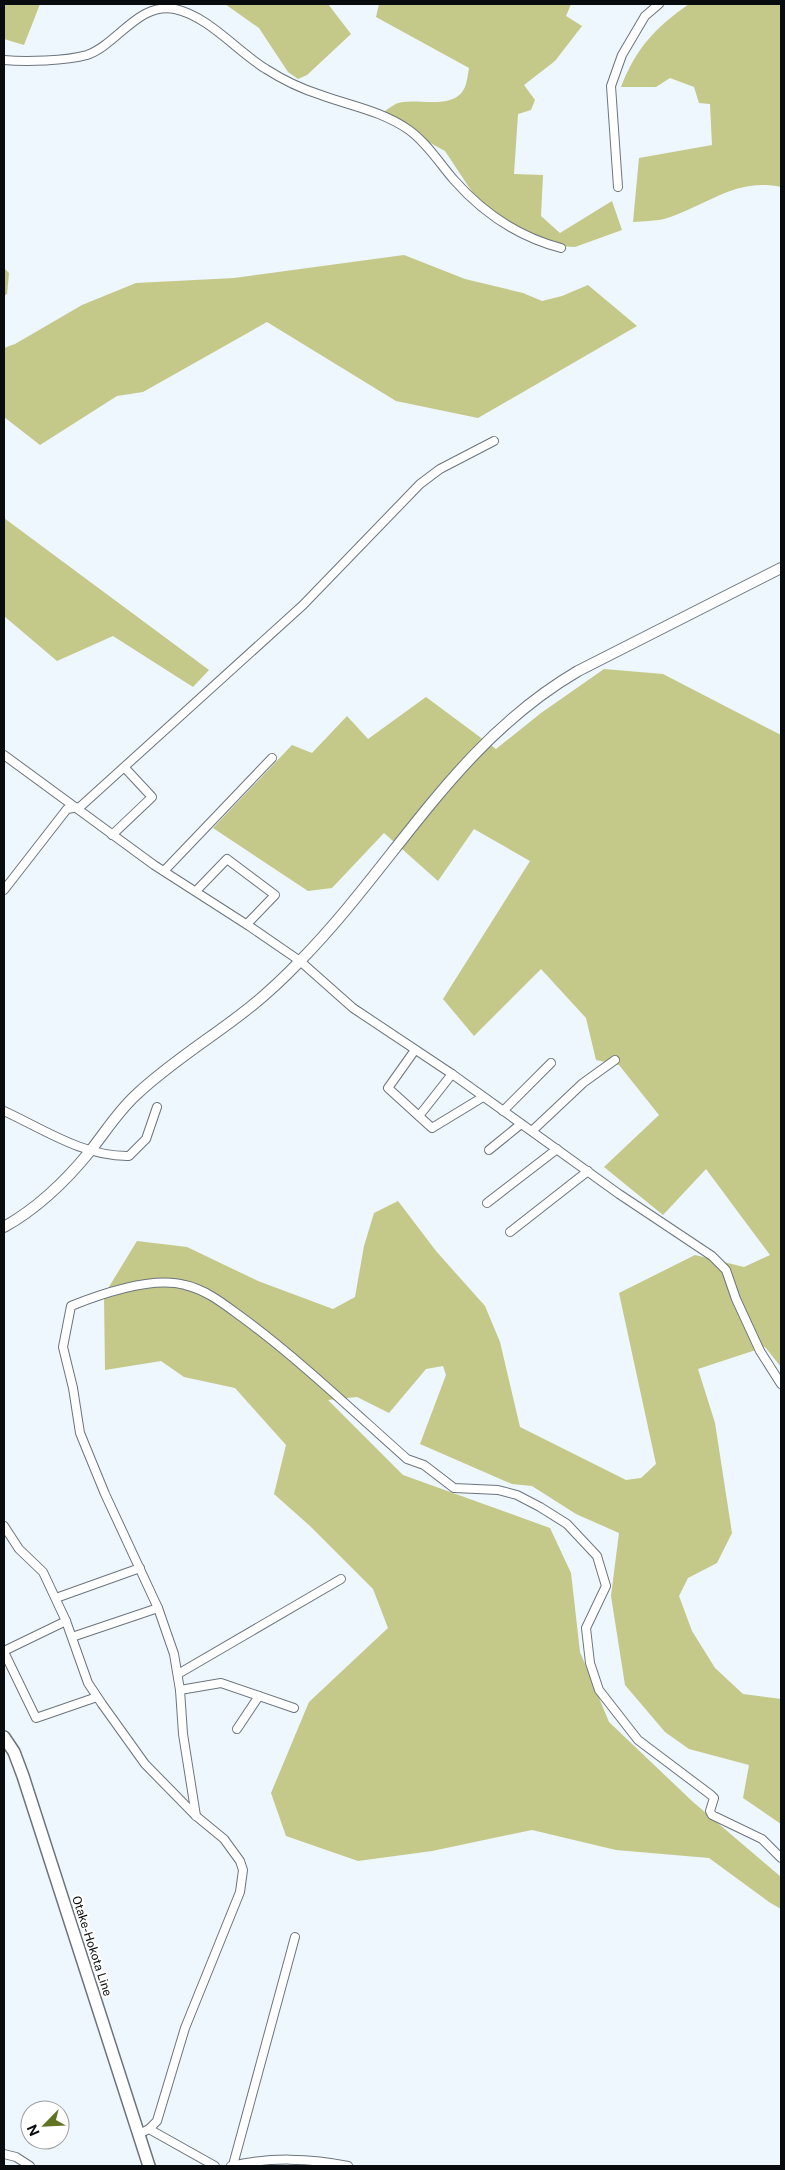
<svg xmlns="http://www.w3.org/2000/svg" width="785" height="2170" font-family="'Public Sans',sans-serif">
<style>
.forest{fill:#c4c888}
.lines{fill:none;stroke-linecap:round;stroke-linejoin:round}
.minor-casing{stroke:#6c757d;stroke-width:10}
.tertiary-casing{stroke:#6c757d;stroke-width:12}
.secondary-casing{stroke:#6c757d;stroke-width:14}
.minor{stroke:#fff;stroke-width:8}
.tertiary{stroke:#fff;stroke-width:10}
.secondary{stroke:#fff;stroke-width:11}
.labels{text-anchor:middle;stroke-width:4.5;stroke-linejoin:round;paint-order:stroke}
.street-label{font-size:12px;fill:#090c0f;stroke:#fff}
</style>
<rect width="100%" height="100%" fill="#eef6fe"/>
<g class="forest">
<path d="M4,4H40L24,45L4,39Z"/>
<path d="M225,4H328L351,34L307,75L298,79L288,72L259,28Z"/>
<path d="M379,4H571L566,16L582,26L555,61L524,85L535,100L531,110L518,114L514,174L543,175L541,216L560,233L612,201L622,230L575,247L555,246L524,237L488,216L445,151L390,121L385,111C391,107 395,103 403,102C421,99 455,110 465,87C467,82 468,74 469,68L376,17Z"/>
<path d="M689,4H781V187C735,177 705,207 664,219C655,221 643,221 633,222L639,158L712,145L710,104L699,103L694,87L670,78L656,87H621C636,48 655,28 689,4Z"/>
<path d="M404,255L465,279L523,293L542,301L562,296L588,285L637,326L478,418L396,401L267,322L143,392L117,396L40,445L4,417V348L15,344L82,305L136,283L234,278Z"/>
<path d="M4,268L9,273L7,294L4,296Z"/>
<path d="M4,518L209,670L193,687L113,636L57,661L4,616Z"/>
<path d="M604,669L663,674L781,735V1367L765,1347L698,1369L715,1423L732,1533L717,1563L688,1578L679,1596L692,1631L715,1668L743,1694L781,1699V1824L743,1798L749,1765L689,1749L665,1732L625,1685L611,1596L619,1533L576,1514L532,1486L512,1484L420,1444L446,1375L443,1366L426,1369L389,1413L357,1397L328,1400L403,1475L550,1528L571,1573L580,1652L609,1722L693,1802L781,1877V1909L769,1902L709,1858L616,1850L532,1830L432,1851L358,1861L286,1836L271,1793L309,1702L388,1628L373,1589L310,1526L274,1494L286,1445L235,1388L184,1377L161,1361L105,1370L104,1295L137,1241L187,1247L258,1281L333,1309L355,1297L364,1246L374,1213L398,1201L436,1251L485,1306L500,1342L520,1427L626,1480L641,1478L656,1464L619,1293L695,1255L744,1267L770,1255L706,1169L663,1215L604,1167L659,1115L619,1065L596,1060L586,1018L541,969L474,1036L443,999L530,861L474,829L438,881L384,833L332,888L308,891L213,828L292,745L312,753L347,716L368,739L426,697L496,749L541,713Z"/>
</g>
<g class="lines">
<g class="minor-casing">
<g id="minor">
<path d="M4,60C25,62 66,61 87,55C118,44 138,2 175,9C208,16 238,52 266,69C283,80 302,89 321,95C351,106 382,111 409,130C427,143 440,164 454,180C484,214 519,237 561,248"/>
<path d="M618,187L611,86L622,55L645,16L659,4"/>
<path d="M4,755L154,865L249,926L300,961L353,1008L452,1074L619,1194L712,1256L726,1270L736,1299L760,1351L781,1384"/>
<path d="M112,835L152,797L125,768"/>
<path d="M164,871L272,758"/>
<path d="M4,890L67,809L80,807L303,605L420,484L440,469L494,441"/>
<path d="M196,891L227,859L275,895L247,924"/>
<path d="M415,1050L388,1088L432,1128L483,1097"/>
<path d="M4,1111C43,1129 84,1157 129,1156L146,1139L157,1107"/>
<path d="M503,1111L551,1063"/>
<path d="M419,1116L452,1074"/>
<path d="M532,1131L583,1083L615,1060"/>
<path d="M489,1150L521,1124"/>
<path d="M487,1203L557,1149"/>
<path d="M510,1232L588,1171"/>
<path d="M4,1526L19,1549L43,1572L66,1621L88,1683L102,1704L145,1764L196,1816L224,1839L240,1861L243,1870L240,1892L185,2028L157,2121L149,2129"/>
<path d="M56,1598L140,1568"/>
<path d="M72,1637L158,1608"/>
<path d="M4,1651L66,1621"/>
<path d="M4,1652L36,1718L97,1697"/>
<path d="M178,1674L341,1579"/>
<path d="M180,1690L221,1683L294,1708"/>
<path d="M237,1729L259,1696"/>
<path d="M196,1816L183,1734L180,1690L174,1654L158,1608L105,1494L80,1433L73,1388L63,1347L71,1306C101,1294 152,1276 185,1285C207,1290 225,1305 243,1318C301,1361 354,1412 407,1459L424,1465L454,1488L498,1490L517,1495L540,1507L567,1524L597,1556L606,1586L586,1628L590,1663L599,1690L638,1740L711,1795L714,1798L710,1811L712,1815L762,1839L781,1858"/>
<path d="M145,2131L149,2129L215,2166"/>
<path d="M4,2154L16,2157L30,2166"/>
<path d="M233,2165L295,1937"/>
<path d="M231,2166C267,2157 312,2158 348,2166"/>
</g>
</g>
<g class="tertiary-casing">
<path id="tertiary" d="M4,1227C38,1208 66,1181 91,1150C106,1131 119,1110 137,1094C168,1065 203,1043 236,1018C259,1001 280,982 300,961C396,863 455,743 578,671L781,568"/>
</g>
<g class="secondary-casing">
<path id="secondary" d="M4,1737L14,1752L23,1776L149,2166"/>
</g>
<use href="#minor" class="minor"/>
<use href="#tertiary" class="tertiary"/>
<use href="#secondary" class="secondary"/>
</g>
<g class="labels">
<g class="street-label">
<text transform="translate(92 1946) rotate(72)" y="4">Otake-Hokota Line</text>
</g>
</g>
<rect width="785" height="2170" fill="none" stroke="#090c0f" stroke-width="10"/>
<g transform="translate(45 2125) rotate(246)"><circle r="24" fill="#ffffff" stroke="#9d9e9f"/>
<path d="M0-4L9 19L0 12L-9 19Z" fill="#607322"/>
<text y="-8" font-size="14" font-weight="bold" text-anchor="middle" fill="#090c0f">N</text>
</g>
</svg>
